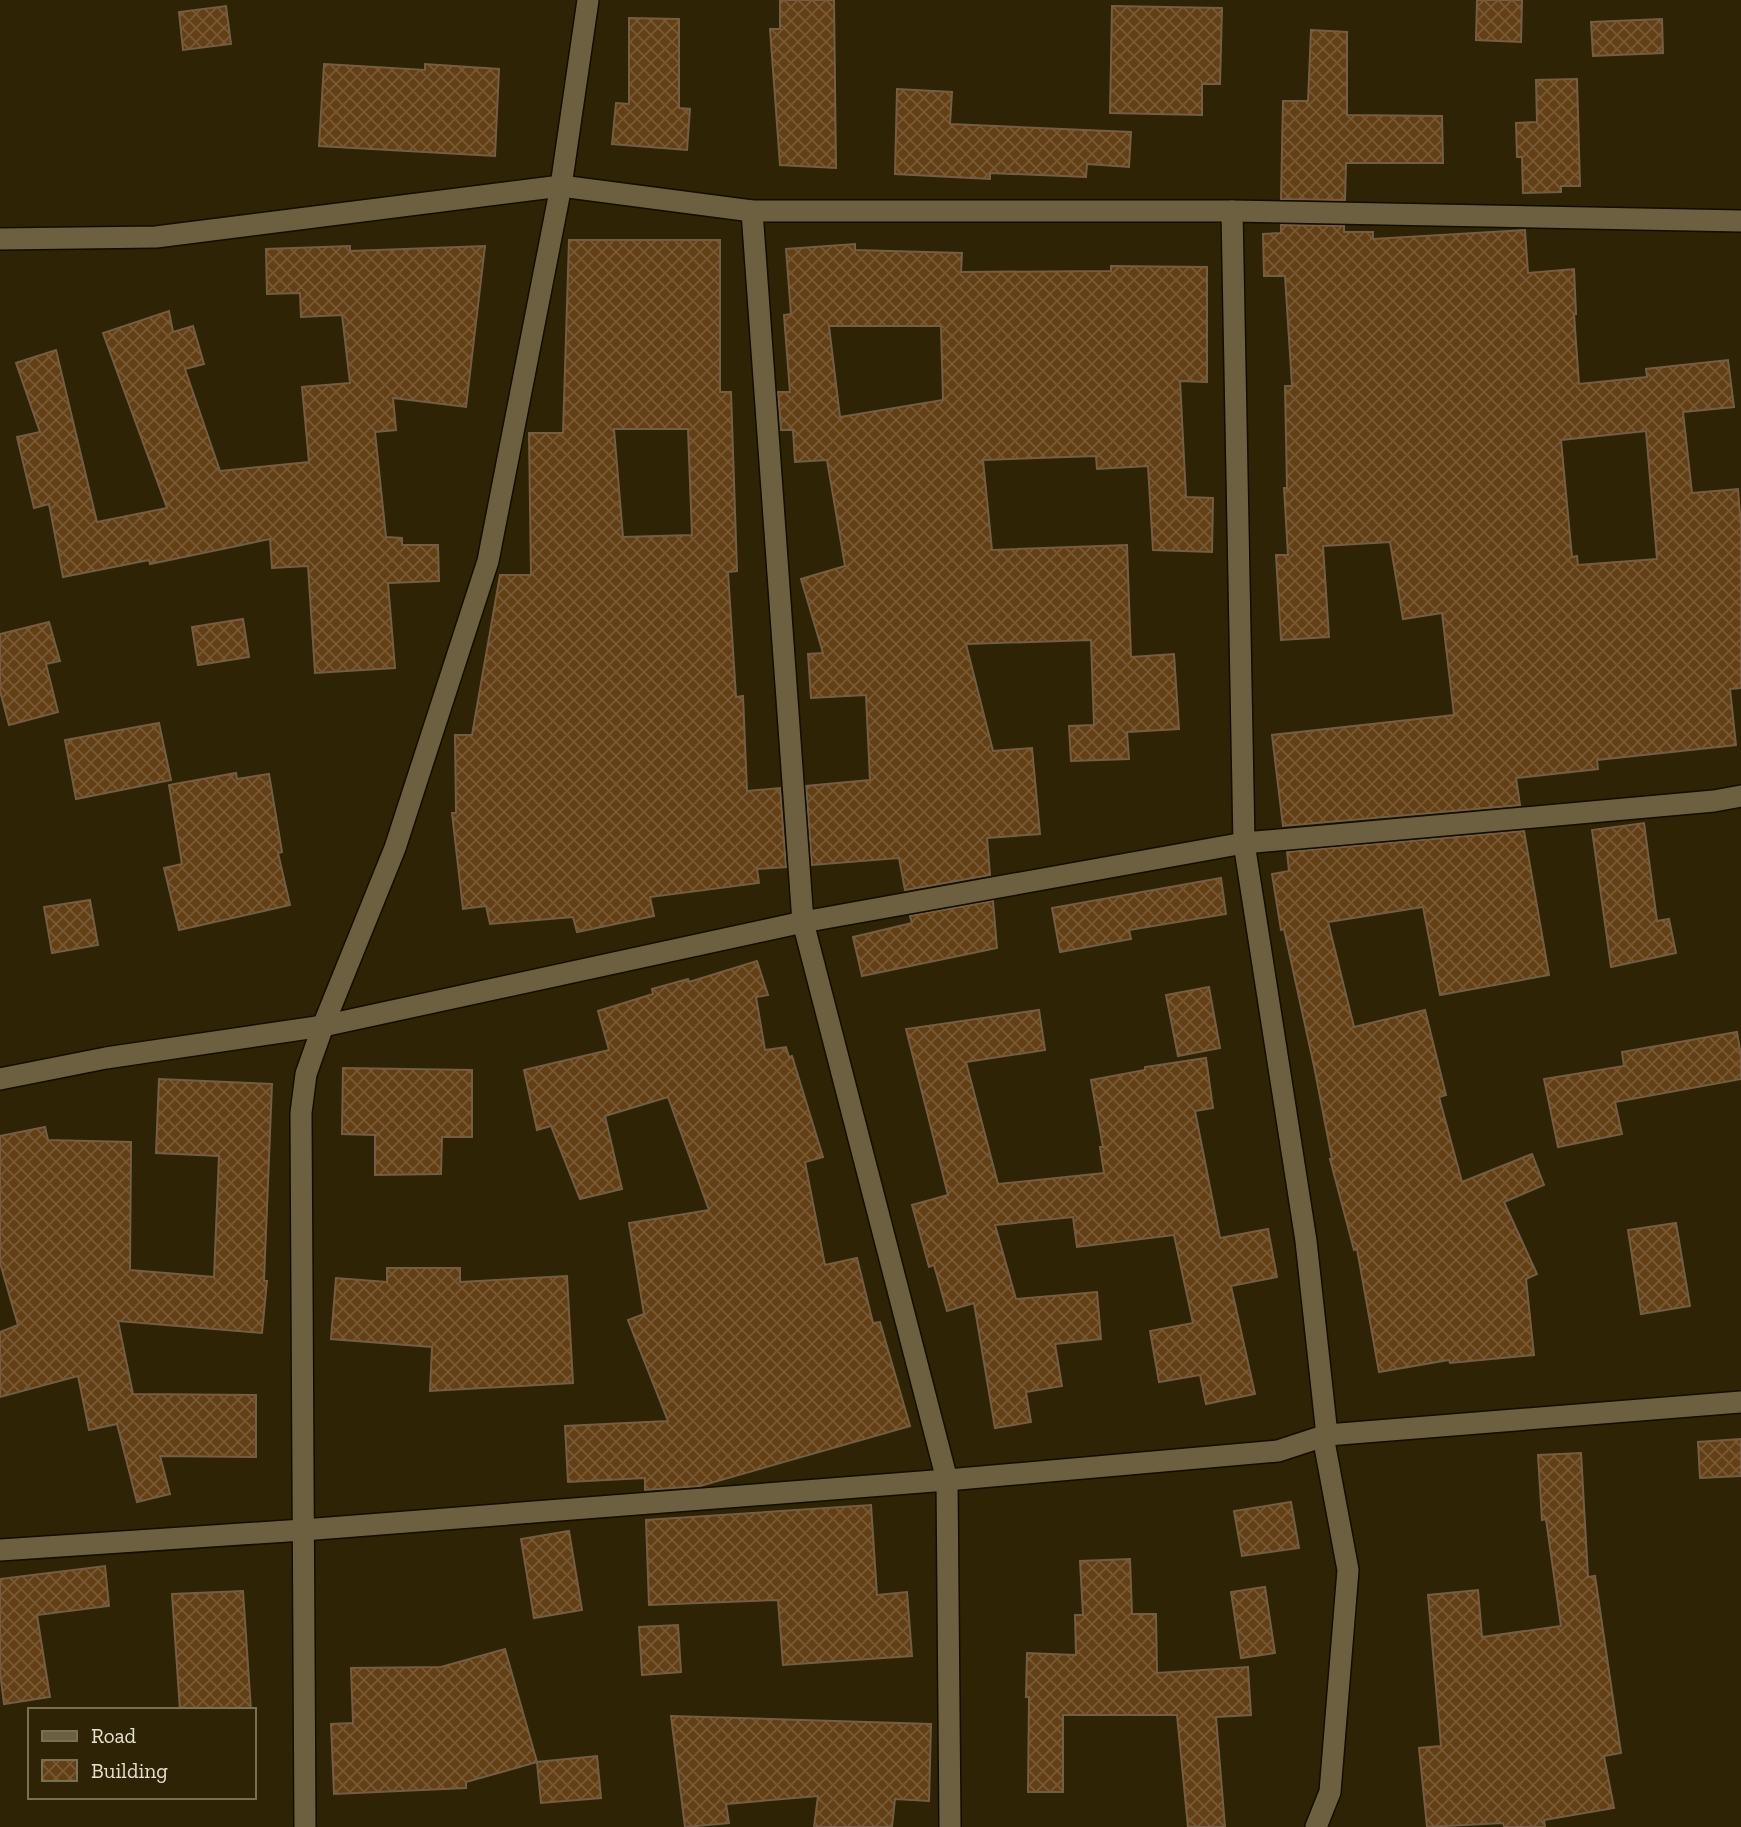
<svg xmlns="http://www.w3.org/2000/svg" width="1741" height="1827" font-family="'Zilla Slab',serif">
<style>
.building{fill:url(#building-cross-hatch);stroke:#755d43;stroke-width:2;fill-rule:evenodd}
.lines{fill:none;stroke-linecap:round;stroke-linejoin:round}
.street-casing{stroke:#140d00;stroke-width:24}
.street{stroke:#6c6041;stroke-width:21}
</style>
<defs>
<pattern id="building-cross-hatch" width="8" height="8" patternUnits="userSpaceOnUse" patternTransform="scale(1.75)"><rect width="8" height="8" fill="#623f14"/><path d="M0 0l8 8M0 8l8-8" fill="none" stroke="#785a35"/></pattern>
</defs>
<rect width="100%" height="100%" fill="#2e2304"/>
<g class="building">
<path d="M780,0H834L836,168L780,165L770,29H780Z"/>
<path d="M1477,0H1522L1521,42L1476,40Z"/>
<path d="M226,6L231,44L183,50L179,12Z"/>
<path d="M1112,6L1222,8L1220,84H1202V115L1110,113Z"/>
<path d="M629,18L679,19V108L690,109L687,150L612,144L616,103L629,104Z"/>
<path d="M1662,19L1663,53L1593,56L1591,22Z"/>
<path d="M1311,30L1347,32V115L1442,116L1443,163H1346L1345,200L1281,199L1283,101H1308Z"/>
<path d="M324,64L425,70V64L499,69L495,156L319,146Z"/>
<path d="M1577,79L1580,186H1561V192L1523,193L1522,157H1517L1516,123L1537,122L1536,80Z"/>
<path d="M897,89L952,92L950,124L1131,132L1129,167L1087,164L1086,177L990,173V179L895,174Z"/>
<path d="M1281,225L1344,226V232H1373V239L1525,230L1528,273L1574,269L1576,314H1574L1579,384L1647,377L1646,369L1728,360L1734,407L1683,412L1692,493L1738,489L1741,526V688L1730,689L1736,745L1597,760L1598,769L1516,778L1520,805L1283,826L1272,735L1454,715L1442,613L1403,619L1390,542L1323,546L1329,637L1281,640L1276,555H1288L1284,488H1287L1285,386H1292L1285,276H1264L1263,234L1281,233ZM1646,431L1657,559L1578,565L1577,556L1572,557L1561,440Z"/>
<path d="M569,240H720V392H731L737,571L728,572L736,697L743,696L747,791L780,788L786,867L757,869L759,883L650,897L654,916L577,932L573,917L490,924L486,906L463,909L452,813H456L455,735H472L500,575H531L529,433H563ZM614,429H688L692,535L623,537Z"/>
<path d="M855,244V250L962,253L961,272L1111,271V266L1207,267V382L1180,381L1186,497L1213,498L1212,552L1153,550L1148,466L1097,469L1096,456L983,460L992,550L1127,545L1131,657L1174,654L1179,729L1127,732L1129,759L1071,761L1069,726L1094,725L1091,640L966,644L993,751L1032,748L1040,834L987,838L990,875L905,890L899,858L812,865L806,786L870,780L866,695L811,698L808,654L823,653L801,579L845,566L827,460L795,462L793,430H781L778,392H790L784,315L791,314L786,249ZM829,326H941L943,400L840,417Z"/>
<path d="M350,246V251L485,246L466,407L393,398L396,430L375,432L386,537L402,538V545H438L439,581L388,583L395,668L315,673L308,566L272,568L270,539L150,564L149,560L63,577L49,504L34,508L17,437L40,432L16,363L56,350L97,522L167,508L103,333L169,311L173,332L193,326L204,364L185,369L220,471L309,462L302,387L350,383L342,315L301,317L300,293L267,294L266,249Z"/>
<path d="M243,619L249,657L198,665L192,627Z"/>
<path d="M49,622L60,661L46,664L58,712L9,725L0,691V634Z"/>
<path d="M159,723L171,780L76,799L65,740Z"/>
<path d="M236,773L237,779L269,774L282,852L278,853L290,905L179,930L164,868L182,864L169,785Z"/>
<path d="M1644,823L1657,921L1669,919L1676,953L1611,967L1592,830Z"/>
<path d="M1524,831L1549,975L1440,995L1423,907L1328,922L1354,1027L1425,1010L1446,1095L1439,1097L1462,1182L1532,1154L1544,1185L1504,1202L1537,1274L1526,1279L1534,1355L1450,1363L1449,1360L1379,1372L1357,1249L1354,1250L1330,1159H1332L1314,1066L1284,929L1281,930L1272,874L1289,871L1287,852Z"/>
<path d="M1221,878L1226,914L1129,930L1131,939L1060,952L1052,908Z"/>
<path d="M90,900L98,945L52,953L44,907Z"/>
<path d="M993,901L997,948L862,976L853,937L912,923L910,916Z"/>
<path d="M757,961L768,995L756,997L765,1050L786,1047L789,1057L792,1056L823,1157L805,1162L825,1265L857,1258L873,1323L880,1322L910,1426L700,1486L645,1490V1478L568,1482L565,1426L668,1421L628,1320L644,1314L629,1223L709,1210L668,1097L605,1116L622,1189L580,1199L551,1126L537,1130L524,1070L609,1050L598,1011L653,994L652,989L688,979L689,982Z"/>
<path d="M1209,987L1220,1048L1178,1056L1166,995Z"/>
<path d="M1039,1010L1045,1050L966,1062L998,1184L1104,1173L1100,1147H1103L1091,1080L1145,1070V1067L1206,1058L1213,1108L1195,1111L1220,1238L1268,1229L1277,1277L1231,1286L1255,1394L1206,1404L1200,1375L1159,1382L1150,1331L1193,1323L1174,1235L1077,1247L1073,1217L995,1225L1016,1299L1097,1292L1101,1339L1055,1344L1062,1386L1026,1392L1031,1422L995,1428L974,1303L947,1311L934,1265L929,1267L912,1205L948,1195L906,1029Z"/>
<path d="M1737,1032L1741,1056V1079L1615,1102L1622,1134L1558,1147L1544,1079L1624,1066L1622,1052Z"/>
<path d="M343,1068L472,1070V1137H442L441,1174L375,1175V1135L342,1134Z"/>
<path d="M159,1079L272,1084L264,1281H267L262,1333L118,1321L133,1394L256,1395V1457L160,1456L170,1494L137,1502L117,1424L89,1430L78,1376L0,1397V1332L18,1325L0,1263V1136L45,1127L48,1140L131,1142L130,1270L214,1277L219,1156L156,1153Z"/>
<path d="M1676,1223L1690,1306L1641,1314L1628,1230Z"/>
<path d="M387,1268H460V1282L567,1276L573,1383L430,1391L432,1347L331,1339L336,1278L387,1282Z"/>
<path d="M1741,1439V1476L1700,1478L1698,1442Z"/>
<path d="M1581,1453L1588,1577L1595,1576L1621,1753L1604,1756L1614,1808L1544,1820L1545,1827H1504L1503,1823L1427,1827L1419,1748L1441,1746L1428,1595L1478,1590L1482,1637L1561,1626L1546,1519L1542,1520L1538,1455Z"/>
<path d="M1291,1502L1299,1548L1242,1556L1234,1511Z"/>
<path d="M871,1505L877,1595L907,1592L912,1656L783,1665L778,1600L649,1605L646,1520Z"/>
<path d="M569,1531L582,1610L534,1618L521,1539Z"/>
<path d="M1130,1559L1132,1614H1156L1157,1673L1248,1667L1251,1715L1216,1717L1225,1827H1188L1177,1715H1063V1792H1028L1029,1697H1026L1027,1653L1076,1655L1075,1615H1083L1080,1561Z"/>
<path d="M105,1566L109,1606L37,1615L50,1697L4,1704L0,1672V1579Z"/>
<path d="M1265,1587L1275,1653L1241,1658L1231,1592Z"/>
<path d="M243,1591L251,1710H180L172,1594Z"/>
<path d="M678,1625L681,1672L642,1675L639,1627Z"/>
<path d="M505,1649L537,1762L466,1782V1788L334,1794L331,1724L353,1723L351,1668L441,1667Z"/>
<path d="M671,1716L931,1724L929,1801L895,1799L892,1827H814L818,1796L726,1804L729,1823L685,1827Z"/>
<path d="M597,1756L601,1798L541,1803L537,1762Z"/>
</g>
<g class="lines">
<g class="street-casing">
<g id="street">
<path d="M752,211L803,922L1244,843L1714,801L1741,796"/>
<path d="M1232,211L1244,843L1306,1241L1327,1435"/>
<path d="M0,239L156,237L561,186L752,211H1232L1741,221"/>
<path d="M0,1079L106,1058L323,1026L803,922L947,1480L303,1530L0,1550"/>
<path d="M305,1827L301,1113L306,1074L323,1026L395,848L488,561L561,186L588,0"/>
<path d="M950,1827L947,1480L1278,1451L1327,1435L1741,1402"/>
<path d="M1316,1827L1330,1792L1348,1570L1323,1436"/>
</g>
</g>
<use href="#street" class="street"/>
</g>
<rect x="28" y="1708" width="228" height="91" fill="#2e2304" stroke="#786f55" stroke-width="2"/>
<rect x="42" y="1731" width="35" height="10" fill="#6c6041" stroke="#786f55" stroke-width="2"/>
<text x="91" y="1743" font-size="21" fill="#e6e0cf">Road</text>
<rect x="42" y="1760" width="35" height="21" fill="url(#building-cross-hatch)" stroke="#786f55" stroke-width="2"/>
<text x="91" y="1778" font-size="21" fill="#e6e0cf">Building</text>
</svg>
